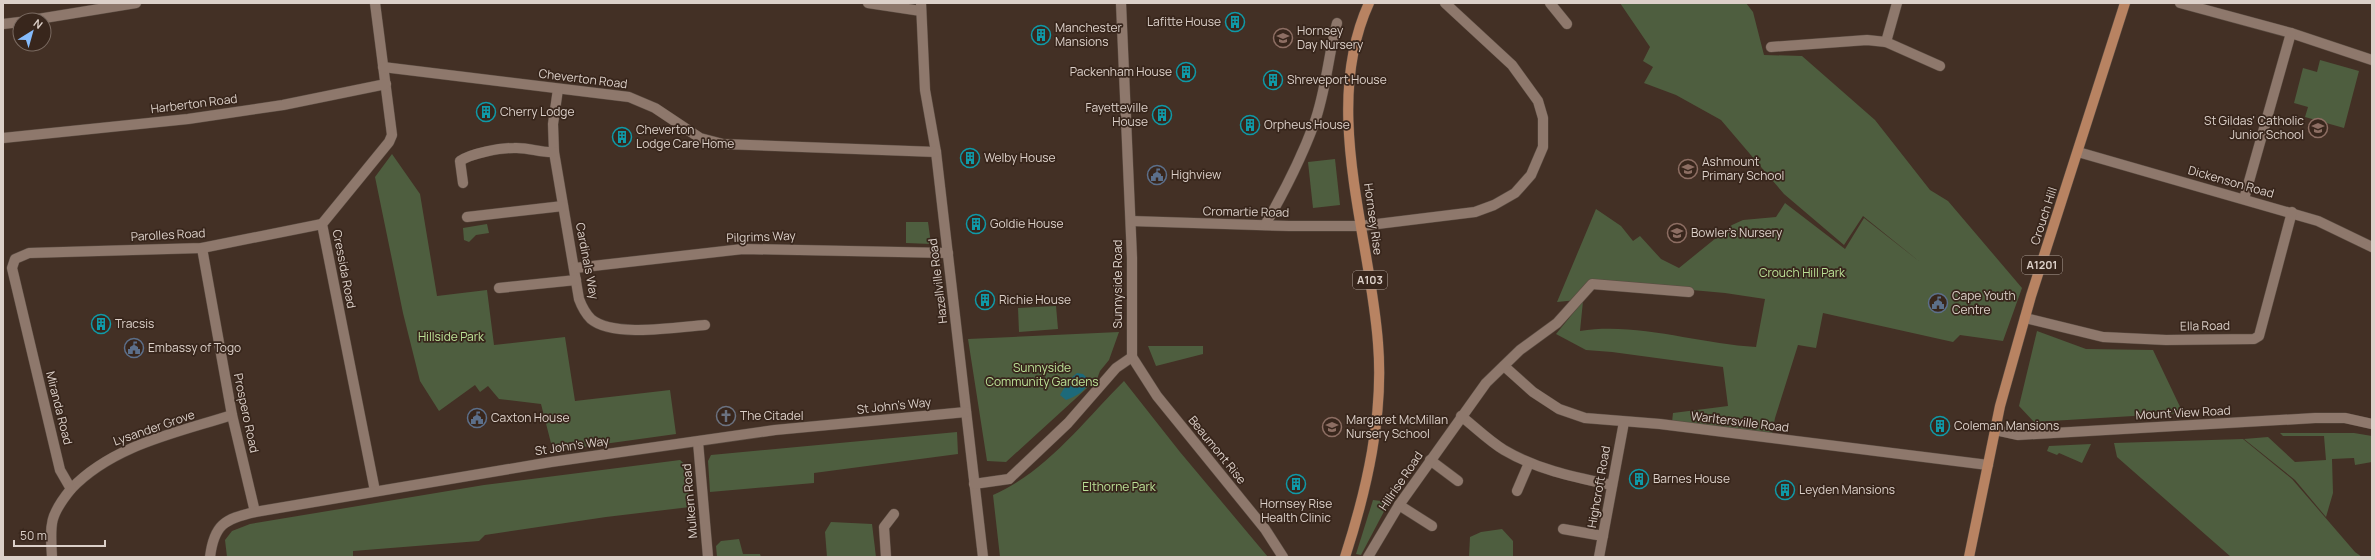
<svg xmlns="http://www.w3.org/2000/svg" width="2375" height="560" font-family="Manrope,sans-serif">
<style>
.green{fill:#4e5e3f}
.water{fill:#1d6a7a}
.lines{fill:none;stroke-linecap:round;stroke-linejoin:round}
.minor-casing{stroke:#5b4c42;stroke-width:11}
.major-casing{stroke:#5b4c42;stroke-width:11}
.minor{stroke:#8e786c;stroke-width:10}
.major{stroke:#b88362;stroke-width:10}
.labels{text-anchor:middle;stroke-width:3.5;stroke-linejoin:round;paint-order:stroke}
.shield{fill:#38261c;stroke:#ab9d95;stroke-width:1}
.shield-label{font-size:11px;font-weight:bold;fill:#dcd0c9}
.poi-label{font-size:12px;fill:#dcd0c9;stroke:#38261c;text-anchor:start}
.street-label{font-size:12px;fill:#dcd0c9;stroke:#38261c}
.park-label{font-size:12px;fill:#bce297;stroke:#38261c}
</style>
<rect width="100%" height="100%" fill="#433025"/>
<g class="green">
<path d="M1620,3H1746L1753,12L1764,55L1802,56L1875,120L1930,190L1948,201L2022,288L2003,341L1960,335L1953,342L1823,313L1816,348L1798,345L1775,418L1771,439L1672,422L1673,413L1728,406L1723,367L1612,352L1586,350L1556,334L1583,301L1580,331C1638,322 1698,344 1756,347L1765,299L1725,293L1592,281L1577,300L1557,302L1596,209L1621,226L1633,241L1640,236L1661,259L1679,268L1732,225L1743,220L1776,217L1785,203L1845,249L1864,218L1920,262L1863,216L1844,245L1784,194L1721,120L1676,95L1644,83L1653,67L1643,61L1650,47Z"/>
<path d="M2320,60L2359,71L2344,128L2305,117L2308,107L2294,103L2303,68L2317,72Z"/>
<path d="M392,154L420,194L437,296L487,290L494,345L565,337L575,401L670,390L676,434L553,451L541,404L499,399L488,386L480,392L475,385L439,411L420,381L403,313L375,177Z"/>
<path d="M1335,159L1340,205L1313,208L1308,162Z"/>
<path d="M906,222H928L931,244L906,243Z"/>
<path d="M487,224L489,233L476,235L469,242L464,240L463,228Z"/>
<path d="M1056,306L1058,329L1019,332L1018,308Z"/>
<path d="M2037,331L2086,349L2153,350L2183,413L2034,422L2019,406Z"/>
<path d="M1119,332L1109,360L1100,371L1097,379L1006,462L987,461L968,339Z"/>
<path d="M1148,346H1203V354L1156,366Z"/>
<path d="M1124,381L1180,452L1268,557H1000L993,495C1046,472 1084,421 1124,381Z"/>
<path d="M957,432L958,454L814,473V483L710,492L708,461L711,455Z"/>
<path d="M2280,433H2354L2372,436V462L2355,465L2354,458L2332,459L2333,493L2326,517L2295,480L2244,439L2268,437L2295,462L2326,460L2324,436H2283Z"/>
<path d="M2243,439L2292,479L2355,552L2362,557H2231L2117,457L2114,443Z"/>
<path d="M2091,444L2082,463L2059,453L2057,455L2047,451L2049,446Z"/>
<path d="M680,460L686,465L690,507L606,517L485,535L479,541L353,551V557H227L225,540L232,531L250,524L484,485Z"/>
<path d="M1373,500L1389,502L1361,555L1356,554Z"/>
<path d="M831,522L872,524L876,557H827L825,532Z"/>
<path d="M1502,529L1513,541V557H1469L1470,537L1481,532Z"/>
<path d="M739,539L743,554H760L761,557H717L716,546L721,541Z"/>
</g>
<path class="water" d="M1077,373L1083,374L1089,380C1086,392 1076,396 1066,400L1060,395L1069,380Z"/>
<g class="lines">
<g class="minor-casing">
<g id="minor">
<path d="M375,3L392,135L389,142L322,224L375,491"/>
<path d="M868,3L921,11"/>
<path d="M921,3L925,90L936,152L983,557"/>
<path d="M1121,3L1132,258V357L1157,396L1265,529L1283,557"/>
<path d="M1550,3L1567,24"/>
<path d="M2180,3L2291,33L2372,60"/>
<path d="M32,20L136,3"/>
<path d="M3,24L20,22"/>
<path d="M1886,42L1897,3"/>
<path d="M1771,47L1867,40L1886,42L1940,66"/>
<path d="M383,67L629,97L655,108L700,138L723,144L936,152"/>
<path d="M558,89L553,124L554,152L579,299C582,307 585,313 591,319C613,338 678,327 705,325"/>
<path d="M3,138L188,119L283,105L386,84"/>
<path d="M2078,152L2318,221L2372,247"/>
<path d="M463,183L460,161C472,153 500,148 514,148C528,147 541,153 554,152"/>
<path d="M2244,199L2291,33"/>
<path d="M467,217L563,206"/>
<path d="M1131,221L1289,226H1361L1475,212L1494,205L1515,193L1531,175L1543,147V118L1538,101L1512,65L1445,3"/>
<path d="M1265,225C1283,194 1301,159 1314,124C1326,92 1328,56 1337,23"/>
<path d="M202,248L232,415L255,512"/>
<path d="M575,268L743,249L948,253"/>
<path d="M499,288L576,280"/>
<path d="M2025,318L2103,337L2166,340L2254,339L2259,336L2292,212"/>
<path d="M1504,366L1533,392L1559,409L1585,418L1660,424L1988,465"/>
<path d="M1461,416C1475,427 1489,441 1504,450C1538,470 1574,477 1612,485"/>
<path d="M1995,430L2018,435L2315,418H2345L2372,424"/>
<path d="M698,442L708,557"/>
<path d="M1430,460L1458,481"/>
<path d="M974,484L1009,479L1068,423L1116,368L1132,357"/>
<path d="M71,489C113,445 176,433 232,415"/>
<path d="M1517,491L1529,463"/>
<path d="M1399,505L1432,526"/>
<path d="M1563,529L1603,536"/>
<path d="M52,557C50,524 49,516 71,489L60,470L12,268L15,259L29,253L202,248L322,224"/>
<path d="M210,557C214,525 224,519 255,512L551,462L775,430L966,412"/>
<path d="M886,557L884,527L894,514"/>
<path d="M1368,557L1399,505L1486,383L1520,350L1557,323L1592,284L1689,292"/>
<path d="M1599,557L1624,422"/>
</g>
</g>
<g class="major-casing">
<g id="major">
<path d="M1345,557C1367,489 1384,415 1378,343C1370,234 1321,108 1369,3"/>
<path d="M1969,557L2000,406L2031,296L2125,3"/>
</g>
</g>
<use href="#minor" class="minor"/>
<use href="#major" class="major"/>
</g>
<defs>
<g id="building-ring" transform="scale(1)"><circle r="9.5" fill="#38261c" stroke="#0f9aa8" stroke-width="1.5"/><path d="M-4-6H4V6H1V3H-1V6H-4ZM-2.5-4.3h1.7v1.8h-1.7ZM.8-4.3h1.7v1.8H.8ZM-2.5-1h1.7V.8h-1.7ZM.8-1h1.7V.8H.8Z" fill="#0f9aa8"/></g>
<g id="school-ring" transform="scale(1)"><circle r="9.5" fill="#38261c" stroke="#8d6e63" stroke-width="1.5"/><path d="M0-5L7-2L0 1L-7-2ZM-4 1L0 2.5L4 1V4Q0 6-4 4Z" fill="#8d6e63"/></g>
<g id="civic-ring" transform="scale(1)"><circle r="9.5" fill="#38261c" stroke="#5c6f8a" stroke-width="1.5"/><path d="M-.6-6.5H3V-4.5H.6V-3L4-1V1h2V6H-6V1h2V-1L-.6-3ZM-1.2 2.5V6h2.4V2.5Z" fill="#5c6f8a"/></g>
<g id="church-ring" transform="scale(1)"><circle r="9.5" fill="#38261c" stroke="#6b7280" stroke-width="1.5"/><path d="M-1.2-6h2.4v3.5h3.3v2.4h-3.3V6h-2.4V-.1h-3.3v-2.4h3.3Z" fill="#6b7280"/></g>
</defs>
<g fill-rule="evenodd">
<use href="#building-ring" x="1235" y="22"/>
<use href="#building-ring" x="1041" y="35"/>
<use href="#school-ring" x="1283" y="38"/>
<use href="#building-ring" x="1186" y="72"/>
<use href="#building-ring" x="1273" y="80"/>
<use href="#building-ring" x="486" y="112"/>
<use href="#building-ring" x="1162" y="115"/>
<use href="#building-ring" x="1250" y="125"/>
<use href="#school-ring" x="2318" y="128"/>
<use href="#building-ring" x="622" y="137"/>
<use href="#building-ring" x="970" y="158"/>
<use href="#school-ring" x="1688" y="169"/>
<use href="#civic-ring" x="1157" y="175"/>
<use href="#building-ring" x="976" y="224"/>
<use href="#school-ring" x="1677" y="233"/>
<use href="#building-ring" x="985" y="300"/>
<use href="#civic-ring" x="1938" y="303"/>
<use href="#building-ring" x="101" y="324"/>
<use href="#civic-ring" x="134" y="348"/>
<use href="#church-ring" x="726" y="416"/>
<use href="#civic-ring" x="477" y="418"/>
<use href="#building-ring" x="1940" y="426"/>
<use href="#school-ring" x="1332" y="427"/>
<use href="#building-ring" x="1639" y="479"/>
<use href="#building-ring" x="1296" y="484"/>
<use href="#building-ring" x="1785" y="490"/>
</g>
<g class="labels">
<g class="shield">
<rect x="2022" y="256" width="40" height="18" rx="3"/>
<rect x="1353" y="271" width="34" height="18" rx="3"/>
</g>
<g class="shield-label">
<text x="2042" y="269">A1201</text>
<text x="1370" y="284">A103</text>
</g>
<g class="poi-label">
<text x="1221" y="26" text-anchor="end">Lafitte House</text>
<text x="1055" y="32">Manchester<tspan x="1055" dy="14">Mansions</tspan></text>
<text x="1297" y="35">Hornsey<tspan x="1297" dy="14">Day Nursery</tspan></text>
<text x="1172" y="76" text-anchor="end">Packenham House</text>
<text x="1287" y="84">Shreveport House</text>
<text x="1148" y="112" text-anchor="end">Fayetteville<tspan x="1148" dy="14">House</tspan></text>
<text x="500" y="116">Cherry Lodge</text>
<text x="2304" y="125" text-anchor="end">St Gildas' Catholic<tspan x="2304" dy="14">Junior School</tspan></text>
<text x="1264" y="129">Orpheus House</text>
<text x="636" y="134">Cheverton<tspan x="636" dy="14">Lodge Care Home</tspan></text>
<text x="984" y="162">Welby House</text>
<text x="1702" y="166">Ashmount<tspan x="1702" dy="14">Primary School</tspan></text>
<text x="1171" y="179">Highview</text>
<text x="990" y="228">Goldie House</text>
<text x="1691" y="237">Bowler's Nursery</text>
<text x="1952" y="300">Cape Youth<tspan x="1952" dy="14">Centre</tspan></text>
<text x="999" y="304">Richie House</text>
<text x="115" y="328">Tracsis</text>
<text x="148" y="352">Embassy of Togo</text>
<text x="740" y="420">The Citadel</text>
<text x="491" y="422">Caxton House</text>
<text x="1346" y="424">Margaret McMillan<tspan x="1346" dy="14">Nursery School</tspan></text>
<text x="1954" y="430">Coleman Mansions</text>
<text x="1653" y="483">Barnes House</text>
<text x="1799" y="494">Leyden Mansions</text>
<text x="1296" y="508" text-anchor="middle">Hornsey Rise<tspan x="1296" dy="14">Health Clinic</tspan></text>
</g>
<g class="street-label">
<text transform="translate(583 79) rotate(7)" y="4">Cheverton Road</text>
<text transform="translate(194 104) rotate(-7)" y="4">Harberton Road</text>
<text transform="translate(2231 182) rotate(16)" y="4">Dickenson Road</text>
<text transform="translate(1246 212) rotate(1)" y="4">Cromartie Road</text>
<text transform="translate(2044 216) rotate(-72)" y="4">Crouch Hill</text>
<text transform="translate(1373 219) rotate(82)" y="4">Hornsey Rise</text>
<text transform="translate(168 235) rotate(-3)" y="4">Parolles Road</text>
<text transform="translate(761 237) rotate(-2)" y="4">Pilgrims Way</text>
<text transform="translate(587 261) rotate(79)" y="4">Cardinals Way</text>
<text transform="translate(344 269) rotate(79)" y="4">Cressida Road</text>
<text transform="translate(938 281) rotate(-97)" y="4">Hazellville Road</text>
<text transform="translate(1118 284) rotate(-90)" y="4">Sunnyside Road</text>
<text transform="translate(2205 326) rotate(-1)" y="4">Ella Road</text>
<text transform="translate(894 406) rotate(-6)" y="4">St John's Way</text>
<text transform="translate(59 408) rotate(76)" y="4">Miranda Road</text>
<text transform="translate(246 413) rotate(78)" y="4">Prospero Road</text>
<text transform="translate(2183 413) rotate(-3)" y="4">Mount View Road</text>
<text transform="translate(1740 422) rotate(7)" y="4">Warltersville Road</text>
<text transform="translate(154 428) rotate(-19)" y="4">Lysander Grove</text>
<text transform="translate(572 446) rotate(-8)" y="4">St John's Way</text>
<text transform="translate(1217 450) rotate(51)" y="4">Beaumont Rise</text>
<text transform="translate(1401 481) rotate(-56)" y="4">Hillrise Road</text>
<text transform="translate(1599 487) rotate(-80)" y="4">Highcroft Road</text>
<text transform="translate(690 501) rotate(-95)" y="4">Mulkern Road</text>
</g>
<g class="park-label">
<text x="1802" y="277">Crouch Hill Park</text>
<text x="451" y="341">Hillside Park</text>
<text x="1042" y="372">Sunnyside<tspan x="1042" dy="14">Community Gardens</tspan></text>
<text x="1119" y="491">Elthorne Park</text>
</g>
</g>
<rect width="2375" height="560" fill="none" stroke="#dcd0c9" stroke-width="8"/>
<g transform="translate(32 32) rotate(37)"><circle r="19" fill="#38261c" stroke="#7a6a61"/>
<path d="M0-3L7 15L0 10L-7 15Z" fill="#85bbfb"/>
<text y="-6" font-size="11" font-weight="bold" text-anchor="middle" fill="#dcd0c9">N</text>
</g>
<path d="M14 540v6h91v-6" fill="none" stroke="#dcd0c9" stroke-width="2"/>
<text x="20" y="540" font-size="12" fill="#dcd0c9" stroke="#38261c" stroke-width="3" paint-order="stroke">50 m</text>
</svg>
